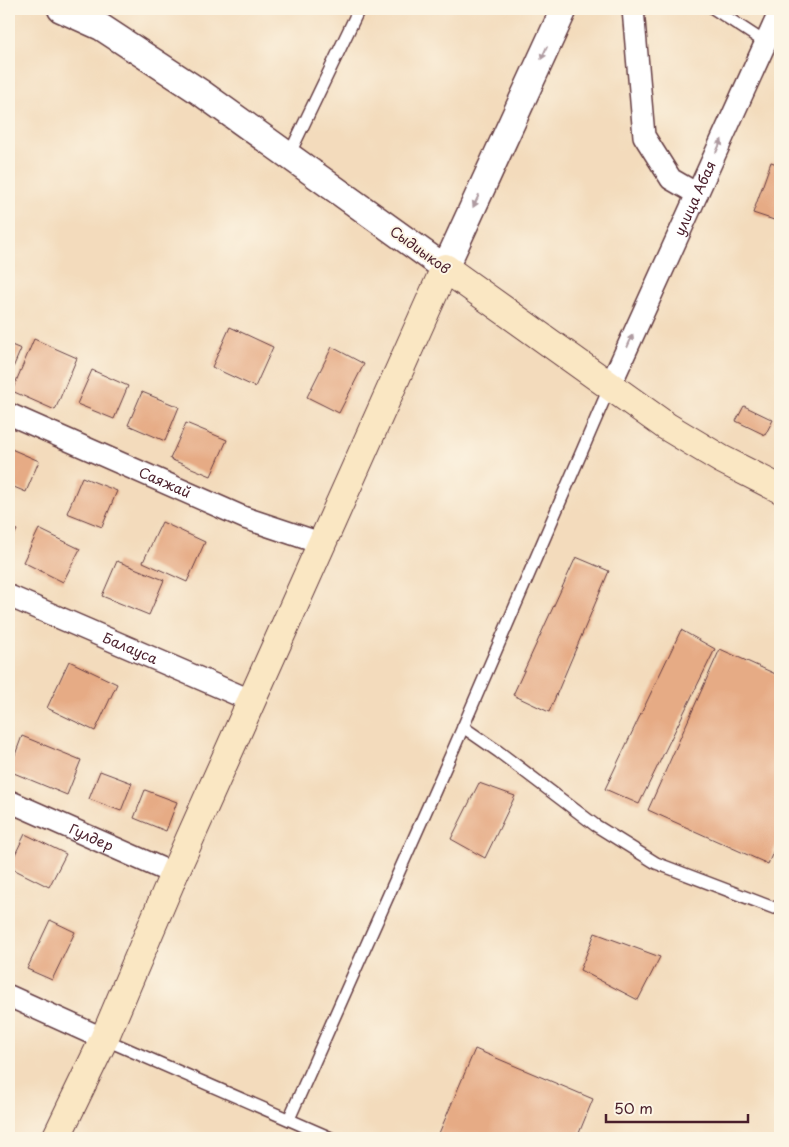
<svg xmlns="http://www.w3.org/2000/svg" width="789" height="1147" font-family="'Playpen Sans',sans-serif">
<style>
.building{fill:#e6ab85}
.lines{fill:none;stroke-linecap:round;stroke-linejoin:round}
.service-casing{stroke:#633b41;stroke-width:14}
.minor-casing{stroke:#633b41;stroke-width:24}
.tertiary-casing{stroke:#633b41;stroke-width:29}
.secondary-casing{stroke:#633b41;stroke-width:30}
.service{stroke:#fff;stroke-width:11}
.minor{stroke:#fff;stroke-width:21}
.tertiary{stroke:#fff;stroke-width:26}
.secondary{stroke:#fae7c3;stroke-width:28}
.oneway{fill:#ae9aa0}
.labels{text-anchor:middle;stroke-width:4;stroke-linejoin:round;paint-order:stroke}
.street-label{font-size:14px;fill:#4a1f2b;stroke:#fcf5e5}
</style>
<rect width="100%" height="100%" fill="#fcf5e5"/>
<filter id="ink" filterUnits="userSpaceOnUse"><feTurbulence type="fractalNoise" baseFrequency=".02" numOctaves="2"/><feDisplacementMap in="SourceGraphic" scale="10" xChannelSelector="R" yChannelSelector="G"/><feConvolveMatrix kernelMatrix="1 2 1 2 8 2 1 2 1" color-interpolation-filters="sRGB"/></filter>
<filter id="wash" filterUnits="userSpaceOnUse"><feTurbulence type="fractalNoise" baseFrequency=".0096" numOctaves="4" result="noise"/><feDisplacementMap in="SourceGraphic" scale="20" xChannelSelector="R" yChannelSelector="G"/><feGaussianBlur stdDeviation="1.12" result="paint"/><feColorMatrix in="noise" values="0 0 0 0 0 0 0 0 0 0 0 0 0 0 0 0 0 1.4 0 .05"/><feComposite in="paint" operator="in"/></filter>
<g filter="url(#wash)">
<rect width="100%" height="100%" fill="#f3dbbc"/>
<g id="blocks">
<g class="building">
<path d="M771,162L780,165V222L753,213Z"/>
<path d="M230,327L273,347L255,387L212,367Z"/>
<path d="M34,339L77,358L55,410L12,391Z"/>
<path d="M9,344L21,349L9,377Z"/>
<path d="M332,347L364,364L339,413L307,397Z"/>
<path d="M92,370L128,386L114,419L77,404Z"/>
<path d="M142,392L179,407L165,441L128,425Z"/>
<path d="M744,406L773,420L765,435L736,421Z"/>
<path d="M186,423L227,440L211,476L170,459Z"/>
<path d="M9,448L39,461L26,492L9,485Z"/>
<path d="M82,477L117,491L102,527L67,513Z"/>
<path d="M162,522L205,542L187,582L143,562Z"/>
<path d="M9,526L17,530L9,545Z"/>
<path d="M39,529L80,549L63,582L23,562Z"/>
<path d="M576,557L609,571L549,712L513,695Z"/>
<path d="M117,561L164,580L149,615L102,596Z"/>
<path d="M681,630L715,649L639,804L605,789Z"/>
<path d="M720,649L780,676V836L768,864L648,810Z"/>
<path d="M69,661L117,684L95,731L47,708Z"/>
<path d="M22,736L81,760L67,795L9,771Z"/>
<path d="M100,771L132,783L121,811L89,799Z"/>
<path d="M479,783L515,796L485,858L451,839Z"/>
<path d="M145,790L177,802L166,831L134,818Z"/>
<path d="M25,834L66,854L49,887L9,867Z"/>
<path d="M50,920L75,932L52,980L27,969Z"/>
<path d="M595,933L660,957L638,1000L580,970Z"/>
<path d="M475,1049L593,1099L577,1138H437Z"/>
</g>
</g>
</g>
<g filter="url(#ink)">
<use href="#blocks" fill-opacity="0" stroke="#633b41" stroke-width="1"/>
<g class="lines">
<g class="service-casing">
<g id="service">
<path d="M714,9L766,43"/>
<path d="M289,155L359,9"/>
<path d="M463,727L499,752L595,825L656,863L774,908"/>
<path d="M104,1039L331,1138"/>
<path d="M289,1119L454,748L610,386"/>
</g>
</g>
<g class="minor-casing">
<g id="minor">
<path d="M633,9L644,136L671,179L697,194"/>
<path id="s1" d="M610,386L780,11"/>
<path id="s2" d="M9,414L245,518L323,544"/>
<path id="s3" d="M9,596L252,701"/>
<path id="s4" d="M9,801L174,874"/>
<path d="M9,996L104,1039"/>
</g>
</g>
<g class="tertiary-casing">
<path id="tertiary" d="M61,9L101,27L200,92L445,268L564,9"/>
</g>
<g class="secondary-casing">
<path id="secondary" d="M56,1138L104,1039L174,874L445,268L666,426L721,459L780,489"/>
</g>
<use href="#service" class="service"/>
<use href="#minor" class="minor"/>
<use href="#tertiary" class="tertiary"/>
<use href="#secondary" class="secondary"/>
</g>
<defs><path id="oneway-solid" d="M-6-.8H1V-3.2L6.5 0L1 3.2V.8H-6Z" transform="scale(1.25)"/></defs>
<g class="oneway">
<use href="#oneway-solid" transform="translate(544 53) rotate(115)"/>
<use href="#oneway-solid" transform="translate(719 146) rotate(-66)"/>
<use href="#oneway-solid" transform="translate(476 201) rotate(115)"/>
<use href="#oneway-solid" transform="translate(630 341) rotate(-66)"/>
</g>
</g>
<g class="labels">
<g class="street-label">
<text dy="5" stroke="none"><textPath href="#s1" startOffset="206">улица Абая</textPath></text>
<text transform="translate(420 250) rotate(36)" y="5">Сыдиыков</text>
<text dy="5" stroke="none"><textPath href="#s2" startOffset="170">Саяжай</textPath></text>
<text dy="5" stroke="none"><textPath href="#s3" startOffset="132">Балауса</textPath></text>
<text dy="5" stroke="none"><textPath href="#s4" startOffset="90">Гулдер</textPath></text>
</g>
</g>
<rect width="789" height="1147" fill="none" stroke="#fcf5e5" stroke-width="30"/>
<path d="M606 1114v8h142v-8" fill="none" stroke="#4a1f2b" stroke-width="2.5"/>
<text x="614" y="1114" font-size="15" fill="#4a1f2b" stroke="#fcf5e5" stroke-width="4" paint-order="stroke">50 m</text>
</svg>
